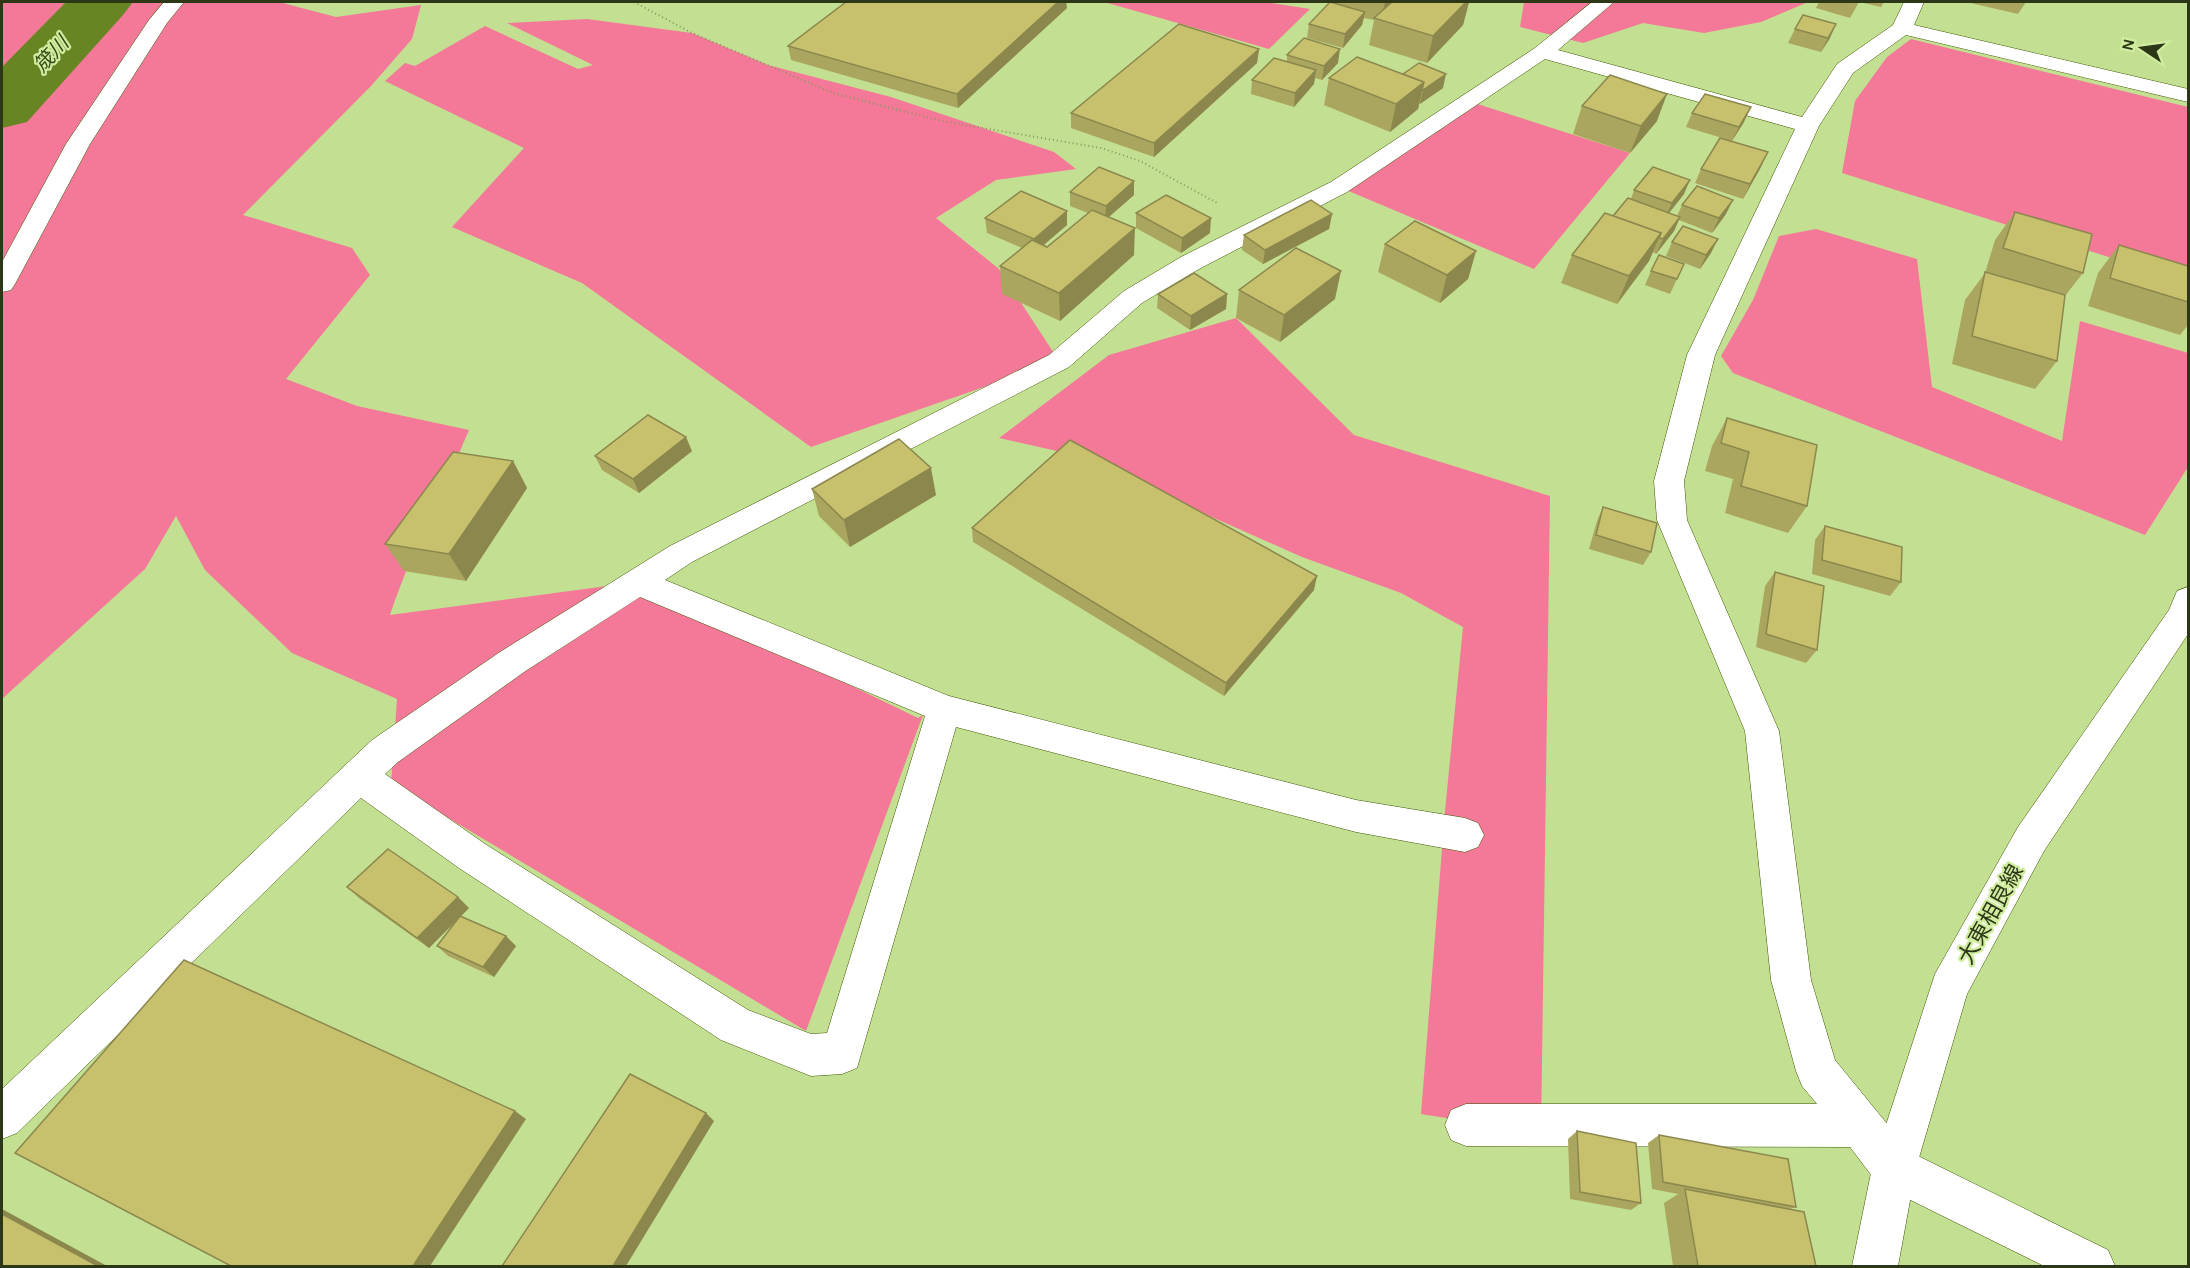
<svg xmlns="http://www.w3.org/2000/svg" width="2190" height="1268" font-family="Karla,'Noto Sans JP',sans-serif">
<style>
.green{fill:#f47898}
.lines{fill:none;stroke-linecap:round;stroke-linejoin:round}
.river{fill:#678522;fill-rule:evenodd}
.minor-casing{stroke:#3f5600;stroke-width:1}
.major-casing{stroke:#3f5600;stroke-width:1}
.path{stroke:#84995f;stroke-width:2;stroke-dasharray:1 3;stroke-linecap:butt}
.minor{fill:#fff;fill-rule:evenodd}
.major{fill:#fff;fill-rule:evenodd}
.wall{fill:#aba65f}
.shaded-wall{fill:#8b874d}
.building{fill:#c7c16e;stroke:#8b874d;stroke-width:1.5}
.labels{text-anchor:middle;stroke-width:4.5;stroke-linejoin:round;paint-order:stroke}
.far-water-label{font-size:20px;font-style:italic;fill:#384816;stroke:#d0ed9f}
.street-label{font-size:22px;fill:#2c3718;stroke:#d0ed9f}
</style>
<rect width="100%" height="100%" fill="#c3e092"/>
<g class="green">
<path d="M2,2H279L336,17L421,5L412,39L371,86L243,215L352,248L370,275L286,379L357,406L469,430C443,492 411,551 390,615L637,582L918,718L923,715L806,1031L391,784L397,699L292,653L205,570L176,516L145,569L2,699Z"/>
<path d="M1104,2H1265L1310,9L1269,49Z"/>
<path d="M1524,2H1805L1806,3L1761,22L1704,33L1643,23L1583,43L1520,27Z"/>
<path d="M587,19L692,33L768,65L891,97L1054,152L1076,169L996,180L936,218L999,269L1059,361L811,447L582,283L452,227L524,148L385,81L405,63L415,66L485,26L578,69L593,65L507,23Z"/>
<path d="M1911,39L2188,107V282L1842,173L1855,101L1887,57Z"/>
<path d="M1468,101L1630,153L1534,269L1339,187Z"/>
<path d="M1816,229L1917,259L1932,387L2062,441L2080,321L2188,353V467L2145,535L1733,373L1721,356L1753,300L1779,236Z"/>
<path d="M1236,318L1354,435L1550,496L1541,1133L1421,1114L1445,811L1463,627L1401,593L1302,557L1070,454L999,438L1109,355Z"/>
</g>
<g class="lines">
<path class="river" d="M66,2H133L123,15L27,122L2,128V67Z"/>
<g class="minor-casing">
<g id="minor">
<path d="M164,2H184L167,23L90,144L15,284L11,290L2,292V262L66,144L149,20Z"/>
<path d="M1592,2H1614L1558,50L1802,117L1837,64L1893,25L1904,2H1924L1914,25L2188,89V102L1906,35L1853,73L1819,126L1715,355L1684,481L1687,520L1779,731L1811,980L1835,1060L1910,1152L2108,1250L2115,1266H2044L1878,1184L1850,1147L1466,1146L1451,1140L1445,1125L1451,1110L1466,1104H1817L1802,1086L1796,1071L1771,980L1745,731L1657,520L1654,481L1687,355L1795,129L1545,59L1347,192L1199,269L1142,303L1069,367L692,562L665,580L949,696L1356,800L1465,818L1478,823L1484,835L1478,847L1465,852L1356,832L956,727L857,1068L842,1074L811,1076L721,1040L459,868L361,798L17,1133L2,1139V1089L372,740L500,652L670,546L1049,355L1124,291L1181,257L1331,182L1535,48ZM640,597L925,716L827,1033L811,1034L748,1010L485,844L385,774L398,762L524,672Z"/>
</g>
</g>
<g class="major-casing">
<path id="major" d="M2188,587V634L2044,851L1967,994L1916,1168L1898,1266H1852L1872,1168L1935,974L2018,827L2169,610L2177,591Z"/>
</g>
<path class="path" d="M634,2L692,33L833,93L942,121L1101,148L1140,161L1219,204"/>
<use href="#minor" class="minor"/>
<use href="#major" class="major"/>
</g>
<g class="wall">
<path d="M846,2H1066L1067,8L958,108L791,60L788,46Z"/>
<path d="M1333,2H1469L1463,25L1427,63L1369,45L1374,20L1364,18L1362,25L1343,48L1307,38L1309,24L1333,3Z"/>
<path d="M1819,2H1884L1881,7L1859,2L1850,18L1816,8Z"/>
<path d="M1966,2H2026L2018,14Z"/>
<path d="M1795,29L1830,38L1821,52L1788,43Z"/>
<path d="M1259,49L1257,63L1154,157L1071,128V113Z"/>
<path d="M1287,55L1338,63L1322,80L1315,78L1314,84L1294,107L1251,94L1252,80L1287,62Z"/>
<path d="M1403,74L1443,88L1419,104L1418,109L1390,132L1324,105L1329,78Z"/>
<path d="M1582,106L1657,121L1630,153L1573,134Z"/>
<path d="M1692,113L1744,122L1732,141L1686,127Z"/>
<path d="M1761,167L1743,199L1695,183L1701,169Z"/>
<path d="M1634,190L1684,194L1669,213L1677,216L1682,205L1726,214L1712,233L1679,220L1674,231L1656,254L1653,252L1649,261L1617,304L1561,283L1572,255L1631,199Z"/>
<path d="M1070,192L1134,195L1109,217L1134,255L1060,321L1002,294L1000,266L1022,248L987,233L985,218L1067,211V225L1044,245L1047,247L1088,213L1070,206Z"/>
<path d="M2015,212L2083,273L2065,296L2057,361L2035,389L1952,364L1965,300L1985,273L1995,240Z"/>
<path d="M1136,213L1210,233L1181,253L1136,228Z"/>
<path d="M1332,214L1329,229L1263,264L1242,250L1244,235Z"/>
<path d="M1672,242L1711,253L1700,269L1666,256Z"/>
<path d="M1385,244L1476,251L1468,279L1440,303L1378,272Z"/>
<path d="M2119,245L2188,266V325L2180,335L2088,306L2098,273Z"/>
<path d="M1684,264L1670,294L1645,285L1651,271Z"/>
<path d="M1239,290L1335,299L1280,342L1236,318Z"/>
<path d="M1158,294H1227L1226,309L1190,330L1157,308Z"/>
<path d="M1727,418L1807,506L1788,533L1725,513L1733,479L1705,471L1712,446Z"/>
<path d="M692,451L639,493L602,470L595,456Z"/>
<path d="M513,461L527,488L466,581L404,571L385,544Z"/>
<path d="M812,489L936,495L850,547L819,516Z"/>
<path d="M1603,507L1651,552L1643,565L1589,549L1597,521Z"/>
<path d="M1825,526L1901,582L1890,596L1812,574L1815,540Z"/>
<path d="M972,528L1314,590L1224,696L973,542Z"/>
<path d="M1775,572L1817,650L1806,663L1756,647L1765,586Z"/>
<path d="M347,887L469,908L461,916L516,946L494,977L448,956L437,946L456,921L429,948L360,899Z"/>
<path d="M1577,1131L1641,1203L1631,1210L1570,1199L1568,1139Z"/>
<path d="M1659,1135L1796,1207L1790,1209L1816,1266H1673L1664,1203L1678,1194L1652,1189L1648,1143Z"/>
</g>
<g class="shaded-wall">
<path d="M1058,2H1066L1067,8L958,108L957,94Z"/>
<path d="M1385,2H1397L1381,22Z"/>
<path d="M1466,2H1469L1463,25L1427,63L1433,36Z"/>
<path d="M1365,12L1362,25L1343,48L1345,34Z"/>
<path d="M1836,24L1830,38L1821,52L1828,38Z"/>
<path d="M1259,49L1257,63L1154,157V143Z"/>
<path d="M1340,49L1338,63L1322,80L1324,66Z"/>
<path d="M1316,70L1314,84L1294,107L1295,93Z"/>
<path d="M1446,74L1443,88L1420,104L1423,90Z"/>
<path d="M1424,82L1418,109L1390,132L1396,104Z"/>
<path d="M1667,94L1657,121L1630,153L1641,126Z"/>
<path d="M1751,107L1744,122L1732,141L1739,127Z"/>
<path d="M1768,152L1761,167L1743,199L1750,184Z"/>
<path d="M1690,180L1684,194L1665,218L1672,203Z"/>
<path d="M1134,181V195L1105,220L1106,206Z"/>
<path d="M1733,200L1726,214L1712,233L1719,218Z"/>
<path d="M1067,211V225L1034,253V239Z"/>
<path d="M1332,214L1329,229L1263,264L1265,250Z"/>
<path d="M1680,217L1674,231L1656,254L1663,239Z"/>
<path d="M1211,218L1210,233L1181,253L1182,238Z"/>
<path d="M1135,228L1134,255L1060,321L1059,293Z"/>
<path d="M1661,233L1649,261L1617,304L1629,276Z"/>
<path d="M1718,239L1711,253L1700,269L1706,255Z"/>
<path d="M1476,251L1468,279L1440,303L1447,275Z"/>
<path d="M1341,271L1335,299L1280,342L1284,315Z"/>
<path d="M1227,294L1226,309L1190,330L1191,316Z"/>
<path d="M686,437L692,451L639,493L633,479Z"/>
<path d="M513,461L527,488L466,581L449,554Z"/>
<path d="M931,468L936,495L850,547L844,520Z"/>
<path d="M1317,576L1314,590L1224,696L1226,683Z"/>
<path d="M458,897L469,908L429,948L417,938Z"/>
<path d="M506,936L516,946L494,977L483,967Z"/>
<path d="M515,1111L526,1119L430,1266H413Z"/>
<path d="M706,1113L714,1121L626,1266H613Z"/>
<path d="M2,1209L107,1266H98L2,1214Z"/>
</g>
<g class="building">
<path d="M846,2H1058L957,94L788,46Z"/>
<path d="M1330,2L1365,12L1345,34L1309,24Z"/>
<path d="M1392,2H1466L1433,36L1374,18Z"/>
<path d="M1803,15L1836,24L1828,38L1795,29Z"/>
<path d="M1179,24L1259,49L1154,143L1071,113Z"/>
<path d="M1304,38L1340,49L1324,66L1287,55Z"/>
<path d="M1357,57L1424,82L1396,104L1329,78Z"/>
<path d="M1274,58L1316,70L1295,93L1252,80Z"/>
<path d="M1419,63L1446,74L1423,90H1422L1424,82L1403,74Z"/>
<path d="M1610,75L1667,94L1641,126L1582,106Z"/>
<path d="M1705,94L1751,107L1739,127L1692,113Z"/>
<path d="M1720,138L1768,152L1750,184L1701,169Z"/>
<path d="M1099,167L1134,181L1106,206L1070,192Z"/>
<path d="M1653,167L1690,180L1672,203L1634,190Z"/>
<path d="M1697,186L1733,200L1719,218L1682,205Z"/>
<path d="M1021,191L1067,211L1034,239L985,218Z"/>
<path d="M1166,195L1211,218L1182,238L1136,213Z"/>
<path d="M1628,198L1680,217L1663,239L1659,238L1661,233L1613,216Z"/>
<path d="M1311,200L1332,214L1265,250L1244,235Z"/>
<path d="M1092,210L1135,228L1059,293L1000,266L1032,240L1047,247Z"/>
<path d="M2015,212L2092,234L2083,273L2003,248Z"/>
<path d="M1605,213L1661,233L1629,276L1572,255Z"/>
<path d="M1415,221L1476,251L1447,275L1385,244Z"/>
<path d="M1683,226L1718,239L1706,255L1672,242Z"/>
<path d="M2119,245L2188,266V302L2110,278Z"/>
<path d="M1296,248L1341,271L1284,315L1239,290Z"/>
<path d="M1659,255L1684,264L1677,279L1651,271Z"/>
<path d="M1985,272L2065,295L2057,361L1972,336Z"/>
<path d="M1194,273L1227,294L1191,316L1158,294Z"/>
<path d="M648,415L686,437L633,479L595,456Z"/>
<path d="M1727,418L1817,445L1807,506L1741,486L1749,452L1721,443Z"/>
<path d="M899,439L931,468L844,520L812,489Z"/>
<path d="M1070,440L1317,576L1226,683L972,528Z"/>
<path d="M453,452L513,461L449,554L385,544Z"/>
<path d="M1603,507L1657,523L1651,552L1596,535Z"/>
<path d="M1825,526L1902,547L1901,582L1822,560Z"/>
<path d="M1775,572L1824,586L1817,650L1766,634Z"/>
<path d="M388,849L458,897L417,938L347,887Z"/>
<path d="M460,916L506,936L483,967L437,946Z"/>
<path d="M184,960L515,1111L413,1266H231L15,1153Z"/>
<path d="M630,1074L706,1113L613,1266H502Z"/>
<path d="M1577,1131L1636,1143L1641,1203L1580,1192Z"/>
<path d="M1659,1135L1788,1159L1796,1207L1663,1182Z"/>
<path d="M1685,1189L1804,1212L1816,1266H1698Z"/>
<path d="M2,1214L98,1266H2Z"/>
</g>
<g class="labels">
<g class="far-water-label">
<text transform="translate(51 54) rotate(-47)" y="7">筬川</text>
</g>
<g class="street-label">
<text transform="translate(1990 914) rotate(-61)" y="8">大東相良線</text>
</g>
</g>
<rect width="2190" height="1268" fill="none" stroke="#2c3718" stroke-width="6"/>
<g transform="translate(2142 48) rotate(283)" stroke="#d0ed9f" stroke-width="4.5" paint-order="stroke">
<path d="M0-4.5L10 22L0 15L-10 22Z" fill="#2c3718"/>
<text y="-9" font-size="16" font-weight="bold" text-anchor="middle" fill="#2c3718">N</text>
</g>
</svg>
